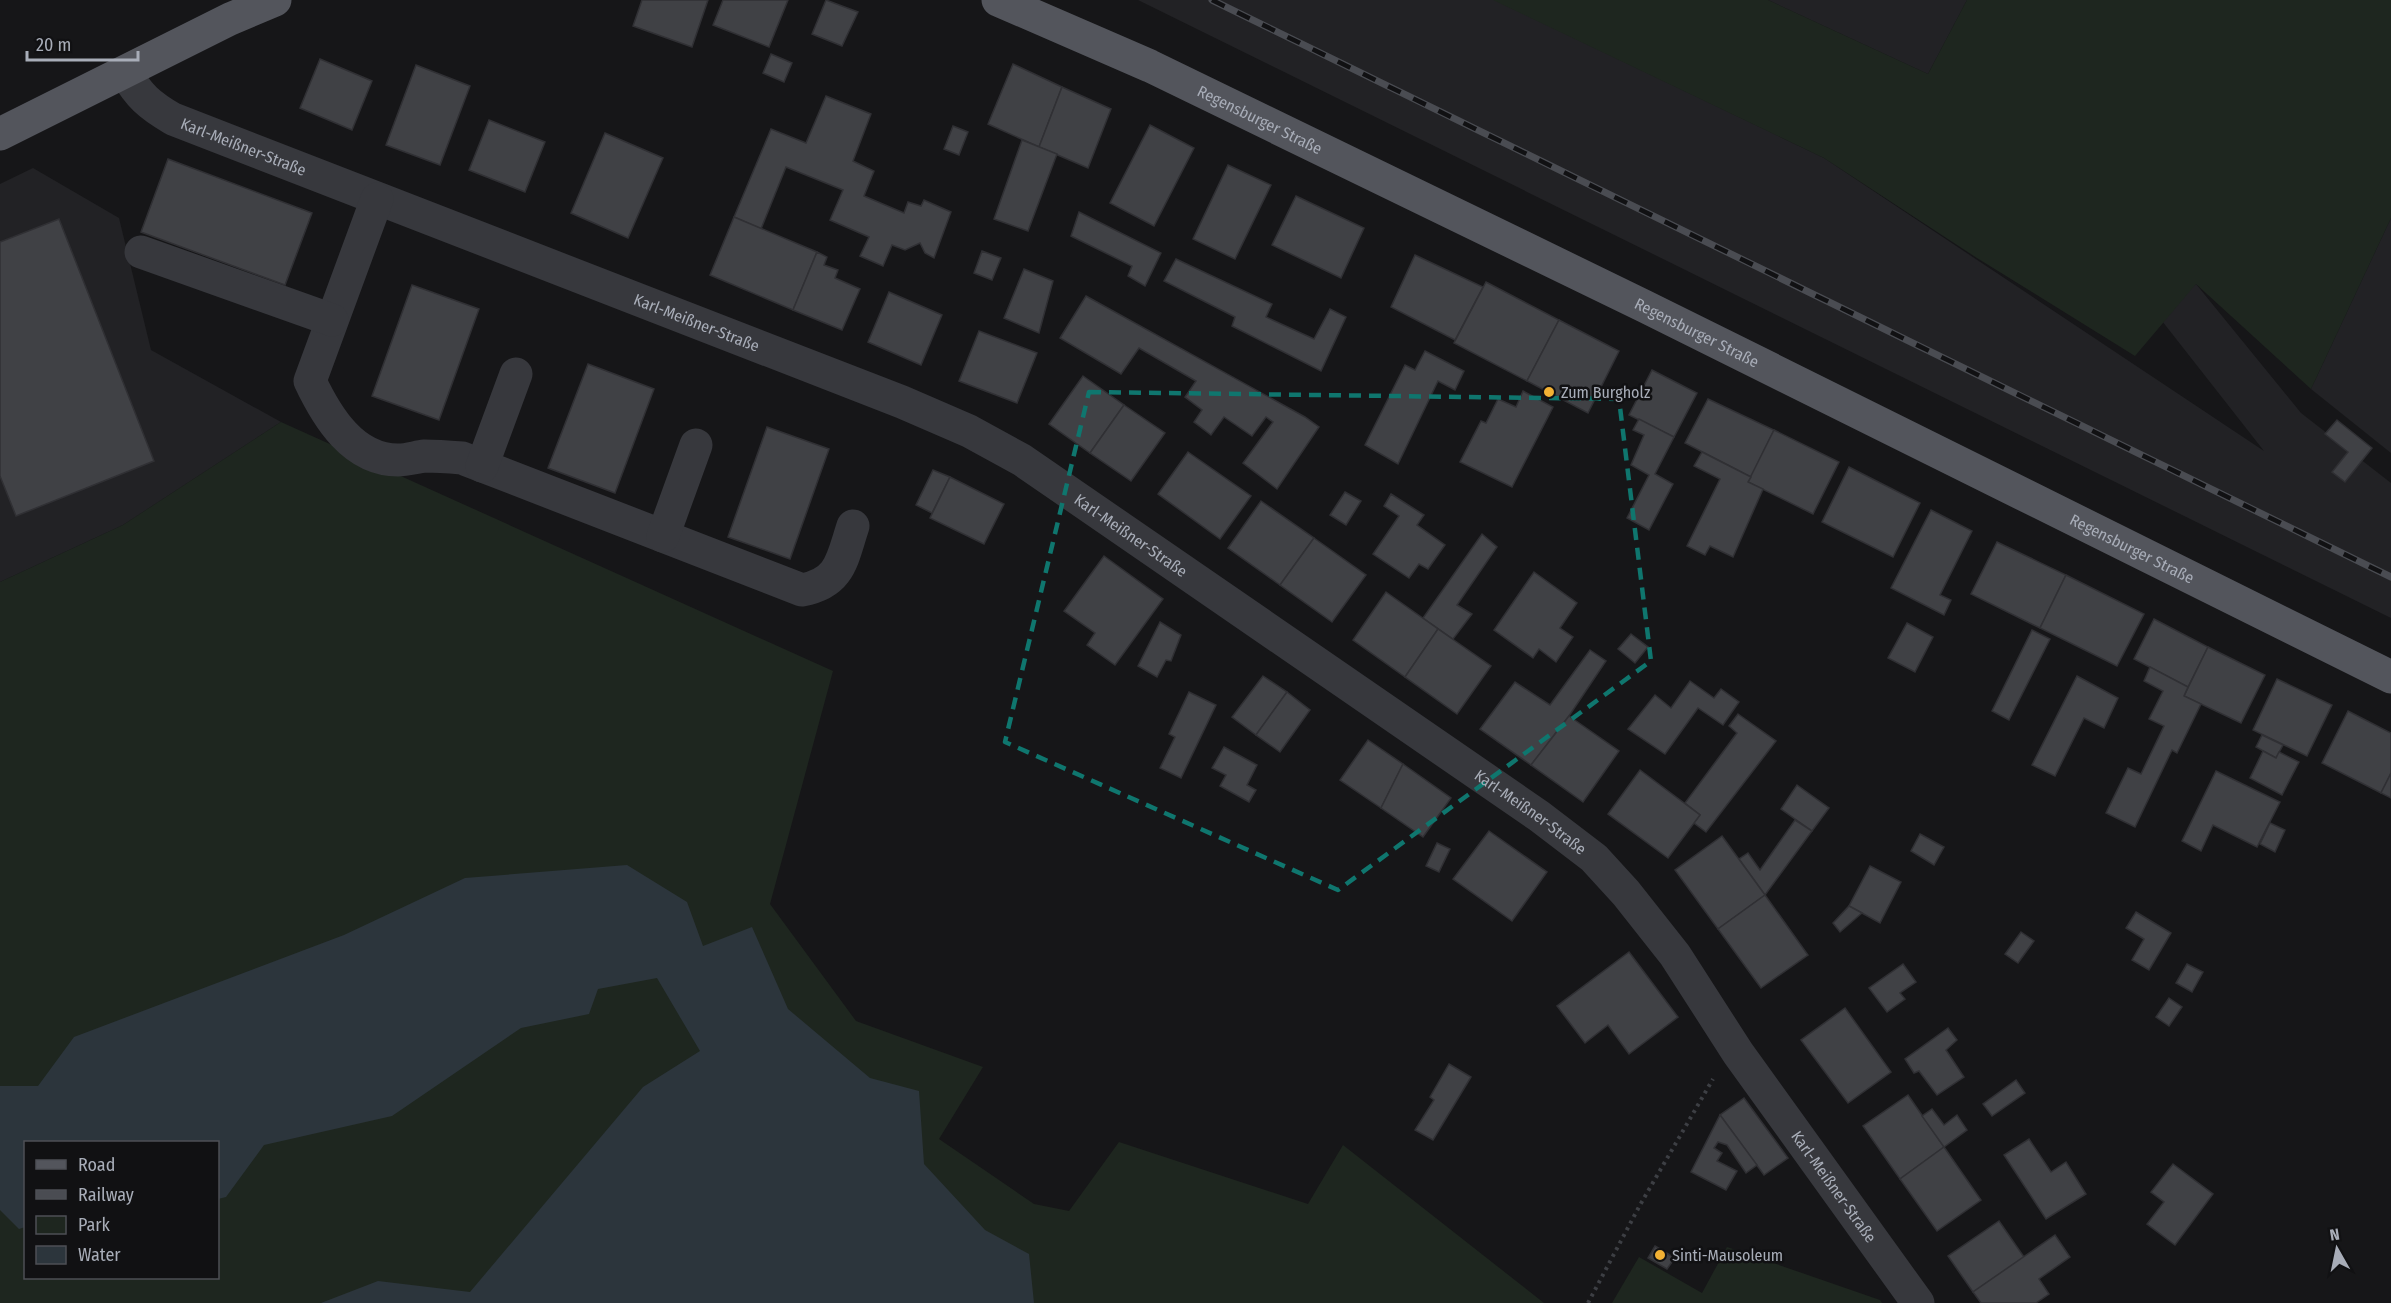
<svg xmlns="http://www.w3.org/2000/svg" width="2391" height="1303" font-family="'Fira Sans Condensed',sans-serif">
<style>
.built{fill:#222225}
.green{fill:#1e261f;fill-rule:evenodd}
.water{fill:#2c353c}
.building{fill:#404145;stroke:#303034;stroke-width:1.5}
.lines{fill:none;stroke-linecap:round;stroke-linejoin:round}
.path{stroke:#3d3f44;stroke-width:4;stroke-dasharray:3 4.5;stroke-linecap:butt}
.minor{stroke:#37383d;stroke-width:33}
.major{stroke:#53555c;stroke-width:33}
.rail-casing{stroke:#4a4c52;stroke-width:7}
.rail{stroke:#111113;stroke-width:4.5;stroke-dasharray:14;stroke-linecap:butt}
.marked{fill:none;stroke:#0f766e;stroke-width:4.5;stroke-dasharray:12 8;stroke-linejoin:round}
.poi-dot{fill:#f2b134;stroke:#111113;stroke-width:2}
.labels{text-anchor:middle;stroke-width:5;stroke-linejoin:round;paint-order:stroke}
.street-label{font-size:16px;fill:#a8adb8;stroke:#111113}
.poi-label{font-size:16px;fill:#a8adb8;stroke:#111113;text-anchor:start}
</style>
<rect width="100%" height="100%" fill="#161618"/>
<g class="built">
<path d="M1138,0H1495L1824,158L2264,451L2155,312L2196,284L2301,413L2391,483V618Z"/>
<path d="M1768,0H1967L1928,74Z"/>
<path d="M33,168L119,218L151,350L281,422L123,525L0,582V184Z"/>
<path d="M2391,218V453L2311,389Z"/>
</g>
<g class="green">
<path d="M1493,0H1768L1928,74L1967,0H2391V218L2311,389L2196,284L2135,356L1977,258L1824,158Z"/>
<path d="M281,422L833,671L770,904L856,1021L983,1067L939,1139L1034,1204L1069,1211L1119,1142L1308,1204L1343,1145L1544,1303H0V582L123,525ZM26,1142H218V1278H26Z"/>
<path d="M1727,1247L1880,1300L1882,1303H1612L1639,1257L1702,1293Z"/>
</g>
<path class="water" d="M627,865L687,902L703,946L752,927L788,1009L870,1078L919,1091L924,1164L985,1230L1029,1254L1034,1303H321L378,1281L470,1292L643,1087L700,1051L657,978L598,989L589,1014L521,1028L392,1116L264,1145L226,1197L218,1199V1142H26L25,1227L19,1229L0,1210V1086H38L74,1037L344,935L465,878Z"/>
<g class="building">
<path d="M642,0H708L692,47L633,26Z"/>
<path d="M723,0H788L769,47L713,25Z"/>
<path d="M826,0L858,12L842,46L812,34Z"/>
<path d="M771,54L792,63L784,82L763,73Z"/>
<path d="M320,59L372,81L352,130L300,108Z"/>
<path d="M1013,64L1062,87L1039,147L988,124Z"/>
<path d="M416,65L470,86L440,165L386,145Z"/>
<path d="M1062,87L1111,109L1088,168L1039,147Z"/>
<path d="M826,96L871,114L853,161L874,171L864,196L904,213L908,202L921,206L924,200L951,212L934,258L925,253L920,243L905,250L892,245L883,266L860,256L869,237L830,220L843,190L786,167L761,229L734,217L771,129L806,143Z"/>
<path d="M489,120L545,142L525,192L469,170Z"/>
<path d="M1150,125L1194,148L1154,226L1110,203Z"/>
<path d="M953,126L968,132L959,155L944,149Z"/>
<path d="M605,133L663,158L628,238L571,213Z"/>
<path d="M1022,140L1057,154L1028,231L994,219Z"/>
<path d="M168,159L312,213L285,285L141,232Z"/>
<path d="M1228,165L1271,185L1235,259L1193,239Z"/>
<path d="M1296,196L1364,228L1341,278L1272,245Z"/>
<path d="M1079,212L1161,253L1145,286L1128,276L1132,266L1071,236Z"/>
<path d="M734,217L817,252L793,310L710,275Z"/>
<path d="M59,219L154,461L16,516L0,476V242Z"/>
<path d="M982,251L1001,258L992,280L974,273Z"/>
<path d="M817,252L827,257L824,265L838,270L835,278L860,289L842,330L793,310Z"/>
<path d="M1415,255L1483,287L1455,340L1391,307Z"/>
<path d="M1176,259L1272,304L1266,317L1314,339L1330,309L1346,317L1321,371L1232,326L1235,317L1164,281Z"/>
<path d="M1024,269L1053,281L1039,333L1004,318Z"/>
<path d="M1486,282L1559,320L1527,381L1454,343Z"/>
<path d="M412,285L479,309L439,420L372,396Z"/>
<path d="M889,292L942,315L921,365L868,342Z"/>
<path d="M1086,296L1305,417L1319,427L1277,489L1243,463L1273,422L1266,417L1252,436L1224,417L1211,435L1194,422L1202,410L1185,397L1196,381L1139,348L1121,374L1060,338Z"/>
<path d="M1559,320L1619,351L1588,413L1527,381Z"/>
<path d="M979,331L1037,353L1017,403L959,381Z"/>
<path d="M1425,351L1464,371L1455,390L1438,381L1398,464L1365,445L1405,365L1415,370Z"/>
<path d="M588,364L654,389L615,493L548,468Z"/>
<path d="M1652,370L1697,393L1674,437L1629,415Z"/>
<path d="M1083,376L1124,405L1090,453L1049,424Z"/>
<path d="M1523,391L1553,407L1512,487L1460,462L1481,421L1486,423L1498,399L1516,407Z"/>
<path d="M1708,399L1774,430L1751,477L1685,443Z"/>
<path d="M1124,405L1165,433L1131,481L1090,453Z"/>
<path d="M1639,419L1674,437L1655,474L1673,484L1649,530L1627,518L1649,475L1631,465L1644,435L1633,430Z"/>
<path d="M2337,420L2372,448L2345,482L2332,472L2348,452L2325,434Z"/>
<path d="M767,427L829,449L790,559L728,537Z"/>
<path d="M1774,430L1839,462L1813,514L1748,482Z"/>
<path d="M1188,452L1251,496L1220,539L1158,494Z"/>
<path d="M1702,452L1751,477L1748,482L1763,489L1733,557L1710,546L1705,555L1687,546L1720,479L1694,466Z"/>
<path d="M1849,467L1920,503L1893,557L1822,522Z"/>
<path d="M933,470L950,477L932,513L916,505Z"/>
<path d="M950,477L1004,504L984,544L930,518Z"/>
<path d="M1345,492L1361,501L1346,525L1330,515Z"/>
<path d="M1391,494L1424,515L1417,525L1445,545L1428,569L1419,564L1409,578L1373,554L1399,516L1384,506Z"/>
<path d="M1261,501L1314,538L1280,585L1228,548Z"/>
<path d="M1931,510L1972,531L1940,595L1951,600L1944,615L1891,588Z"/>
<path d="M1482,534L1497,547L1457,605L1472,614L1453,639L1423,618Z"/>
<path d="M1314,538L1366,575L1332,622L1280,585Z"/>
<path d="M1997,542L2066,575L2040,628L1971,594Z"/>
<path d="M1104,556L1163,599L1115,665L1087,645L1095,633L1064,611Z"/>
<path d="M1534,572L1577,603L1560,628L1573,637L1556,662L1539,649L1533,658L1494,630Z"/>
<path d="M2066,575L2144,614L2117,666L2040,628Z"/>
<path d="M1386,592L1438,629L1405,677L1353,640Z"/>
<path d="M2154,619L2208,647L2188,687L2134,659Z"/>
<path d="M1160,622L1181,635L1171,661L1166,660L1157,677L1138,666Z"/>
<path d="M1907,623L1933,637L1915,672L1888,658Z"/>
<path d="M1438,629L1491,666L1457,714L1405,677Z"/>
<path d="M2032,630L2050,639L2009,720L1992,711Z"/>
<path d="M1631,634L1648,647L1635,663L1618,649Z"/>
<path d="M2208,647L2265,675L2241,723L2184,696Z"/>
<path d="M1590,650L1606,661L1569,716L1531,765L1480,729L1515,682L1550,705Z"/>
<path d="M2150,667L2188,687L2184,696L2201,704L2177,753L2172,750L2135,827L2106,813L2128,768L2141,774L2164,726L2149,719L2163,691L2144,681Z"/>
<path d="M1263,676L1287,692L1256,735L1232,717Z"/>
<path d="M2077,676L2118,698L2104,728L2084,718L2055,776L2032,765Z"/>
<path d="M2277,679L2332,705L2307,756L2253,730Z"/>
<path d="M1690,681L1714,698L1721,689L1739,702L1723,725L1698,708L1665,754L1628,729L1655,695L1671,708Z"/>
<path d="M1189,692L1216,705L1181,778L1160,768L1175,737L1169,734Z"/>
<path d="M1287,692L1310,710L1280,752L1256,735Z"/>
<path d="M2348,711L2391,733V773L2381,793L2322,763Z"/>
<path d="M1738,714L1776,741L1706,832L1694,823L1700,815L1685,803L1737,733L1729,726Z"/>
<path d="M1569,716L1619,751L1583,802L1531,765Z"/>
<path d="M2262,735L2283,745L2276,758L2256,747Z"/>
<path d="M1368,740L1403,764L1381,808L1340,780Z"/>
<path d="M1224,747L1257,765L1247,785L1256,790L1249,802L1220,786L1226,775L1212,768Z"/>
<path d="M2263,751L2276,758L2279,752L2299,762L2282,795L2250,778Z"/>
<path d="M1403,764L1451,798L1423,837L1381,808Z"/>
<path d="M1640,770L1700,815L1668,858L1608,814Z"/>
<path d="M2216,771L2280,802L2257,847L2213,825L2201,851L2182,841Z"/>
<path d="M2391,773V798L2381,793Z"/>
<path d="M1797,785L1829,808L1812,831L1781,809Z"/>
<path d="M1795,820L1812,831L1765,895L1739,859L1748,853L1760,870Z"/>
<path d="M2270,823L2285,830L2275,852L2260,844Z"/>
<path d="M1489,831L1547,872L1512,921L1453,879Z"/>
<path d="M1920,834L1944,847L1934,865L1911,851Z"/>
<path d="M1722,836L1765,895L1718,929L1675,870Z"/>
<path d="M1437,843L1450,849L1439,872L1426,866Z"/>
<path d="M1870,866L1901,882L1880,923L1849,906Z"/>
<path d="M1765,895L1808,955L1761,988L1718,929Z"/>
<path d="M1849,906L1862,913L1840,932L1833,923Z"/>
<path d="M2136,912L2171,933L2149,970L2132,960L2144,939L2126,928Z"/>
<path d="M2021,932L2034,941L2018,963L2005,954Z"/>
<path d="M1629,952L1678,1017L1629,1054L1608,1025L1585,1043L1557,1006Z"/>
<path d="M1903,964L1916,982L1900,993L1905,999L1887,1012L1869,988Z"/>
<path d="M2187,964L2203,972L2192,992L2176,983Z"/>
<path d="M2169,998L2182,1007L2169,1026L2156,1017Z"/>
<path d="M1845,1008L1891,1072L1848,1103L1801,1040Z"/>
<path d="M1948,1028L1957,1040L1946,1050L1964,1077L1937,1095L1919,1071L1914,1073L1905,1059Z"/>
<path d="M1449,1064L1471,1077L1433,1140L1415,1130L1434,1100L1430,1097Z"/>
<path d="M2016,1080L2025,1093L1992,1116L1983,1104Z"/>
<path d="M1908,1095L1944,1147L1900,1179L1863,1126Z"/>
<path d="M1744,1098L1788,1158L1764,1175L1720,1115Z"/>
<path d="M1932,1109L1944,1125L1957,1115L1967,1130L1944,1147L1922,1116Z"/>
<path d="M1720,1115L1757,1165L1746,1173L1727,1145L1718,1142L1714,1148L1722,1153L1717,1161L1737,1171L1726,1190L1691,1172Z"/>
<path d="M2029,1139L2051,1172L2066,1162L2086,1194L2046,1219L2004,1155Z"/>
<path d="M1944,1147L1981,1200L1937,1231L1900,1179Z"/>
<path d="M2173,1164L2213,1194L2175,1245L2147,1224L2164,1202L2151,1192Z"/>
<path d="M1999,1221L2024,1257L1973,1292L1948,1256Z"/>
<path d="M2055,1235L2070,1257L2039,1279L2049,1294L2036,1303H1981L1973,1292Z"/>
<path d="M1655,1246L1675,1258L1667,1269L1648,1258Z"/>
</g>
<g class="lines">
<path class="path" d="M1588,1303L1640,1205L1713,1079"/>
<g class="minor">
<path id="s1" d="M125,72C139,96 149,105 173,119L902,402L969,431L1022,460L1539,816L1594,858L1626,893L1675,955L1738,1053L1918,1303"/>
<path d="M377,199L310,381C327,417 353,460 398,460C407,460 416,457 425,456C438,456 450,457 462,458L802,590C841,583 842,559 853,526"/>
<path d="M141,252L332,320"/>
<path d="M482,466L516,374"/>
<path d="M663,536L696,445"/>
</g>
<g class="major">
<path id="s2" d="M998,0L1150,66L1644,306L2391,677"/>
<path d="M0,134L230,19L275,0"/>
</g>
<g class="rail-casing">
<path id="rail" d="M1212,0L2391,577"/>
</g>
<use href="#rail" class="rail"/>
</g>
<path class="marked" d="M1089,392L1619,399L1651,661L1338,890L1005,742Z"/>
<g class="poi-dot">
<circle cx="1549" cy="392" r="6"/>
<circle cx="1660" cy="1255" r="6"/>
</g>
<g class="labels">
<g class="street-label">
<text dy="6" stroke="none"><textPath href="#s2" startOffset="288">Regensburger Straße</textPath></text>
<text dy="6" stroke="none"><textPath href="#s1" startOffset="144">Karl-Meißner-Straße</textPath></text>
<text dy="6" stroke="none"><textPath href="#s1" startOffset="630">Karl-Meißner-Straße</textPath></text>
<text dy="6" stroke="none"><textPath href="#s2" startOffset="774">Regensburger Straße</textPath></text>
<text dy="6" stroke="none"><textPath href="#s1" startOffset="1116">Karl-Meißner-Straße</textPath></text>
<text dy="6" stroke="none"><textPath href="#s2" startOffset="1260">Regensburger Straße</textPath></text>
<text dy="6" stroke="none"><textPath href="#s1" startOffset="1602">Karl-Meißner-Straße</textPath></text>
<text dy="6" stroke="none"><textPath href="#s1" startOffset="2088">Karl-Meißner-Straße</textPath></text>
</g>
<g class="poi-label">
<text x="1561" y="398">Zum Burgholz</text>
<text x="1672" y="1261">Sinti-Mausoleum</text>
</g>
</g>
<rect x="24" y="1141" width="195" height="138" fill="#111113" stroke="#4d4f55" stroke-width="1.5"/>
<rect x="36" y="1160" width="30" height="9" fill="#53555c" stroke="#4d4f55" stroke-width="1.5"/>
<text x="78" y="1171" font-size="18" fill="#a8adb8">Road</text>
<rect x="36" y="1190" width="30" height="9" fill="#4a4c52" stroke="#4d4f55" stroke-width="1.5"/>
<text x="78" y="1201" font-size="18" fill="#a8adb8">Railway</text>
<rect x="36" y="1216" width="30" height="18" fill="#1e261f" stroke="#4d4f55" stroke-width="1.5"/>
<text x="78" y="1231" font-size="18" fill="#a8adb8">Park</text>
<rect x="36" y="1246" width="30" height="18" fill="#2c353c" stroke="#4d4f55" stroke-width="1.5"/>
<text x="78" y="1261" font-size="18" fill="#a8adb8">Water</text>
<g transform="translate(2337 1249) rotate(351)" stroke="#111113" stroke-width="4.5" paint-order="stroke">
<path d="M0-4.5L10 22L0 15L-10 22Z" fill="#a8adb8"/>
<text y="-9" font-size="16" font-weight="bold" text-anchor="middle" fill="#a8adb8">N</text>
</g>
<path d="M27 51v9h111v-9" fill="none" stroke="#a8adb8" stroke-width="3"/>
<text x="36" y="51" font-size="18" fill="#a8adb8" stroke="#111113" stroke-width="4.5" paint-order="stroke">20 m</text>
</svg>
